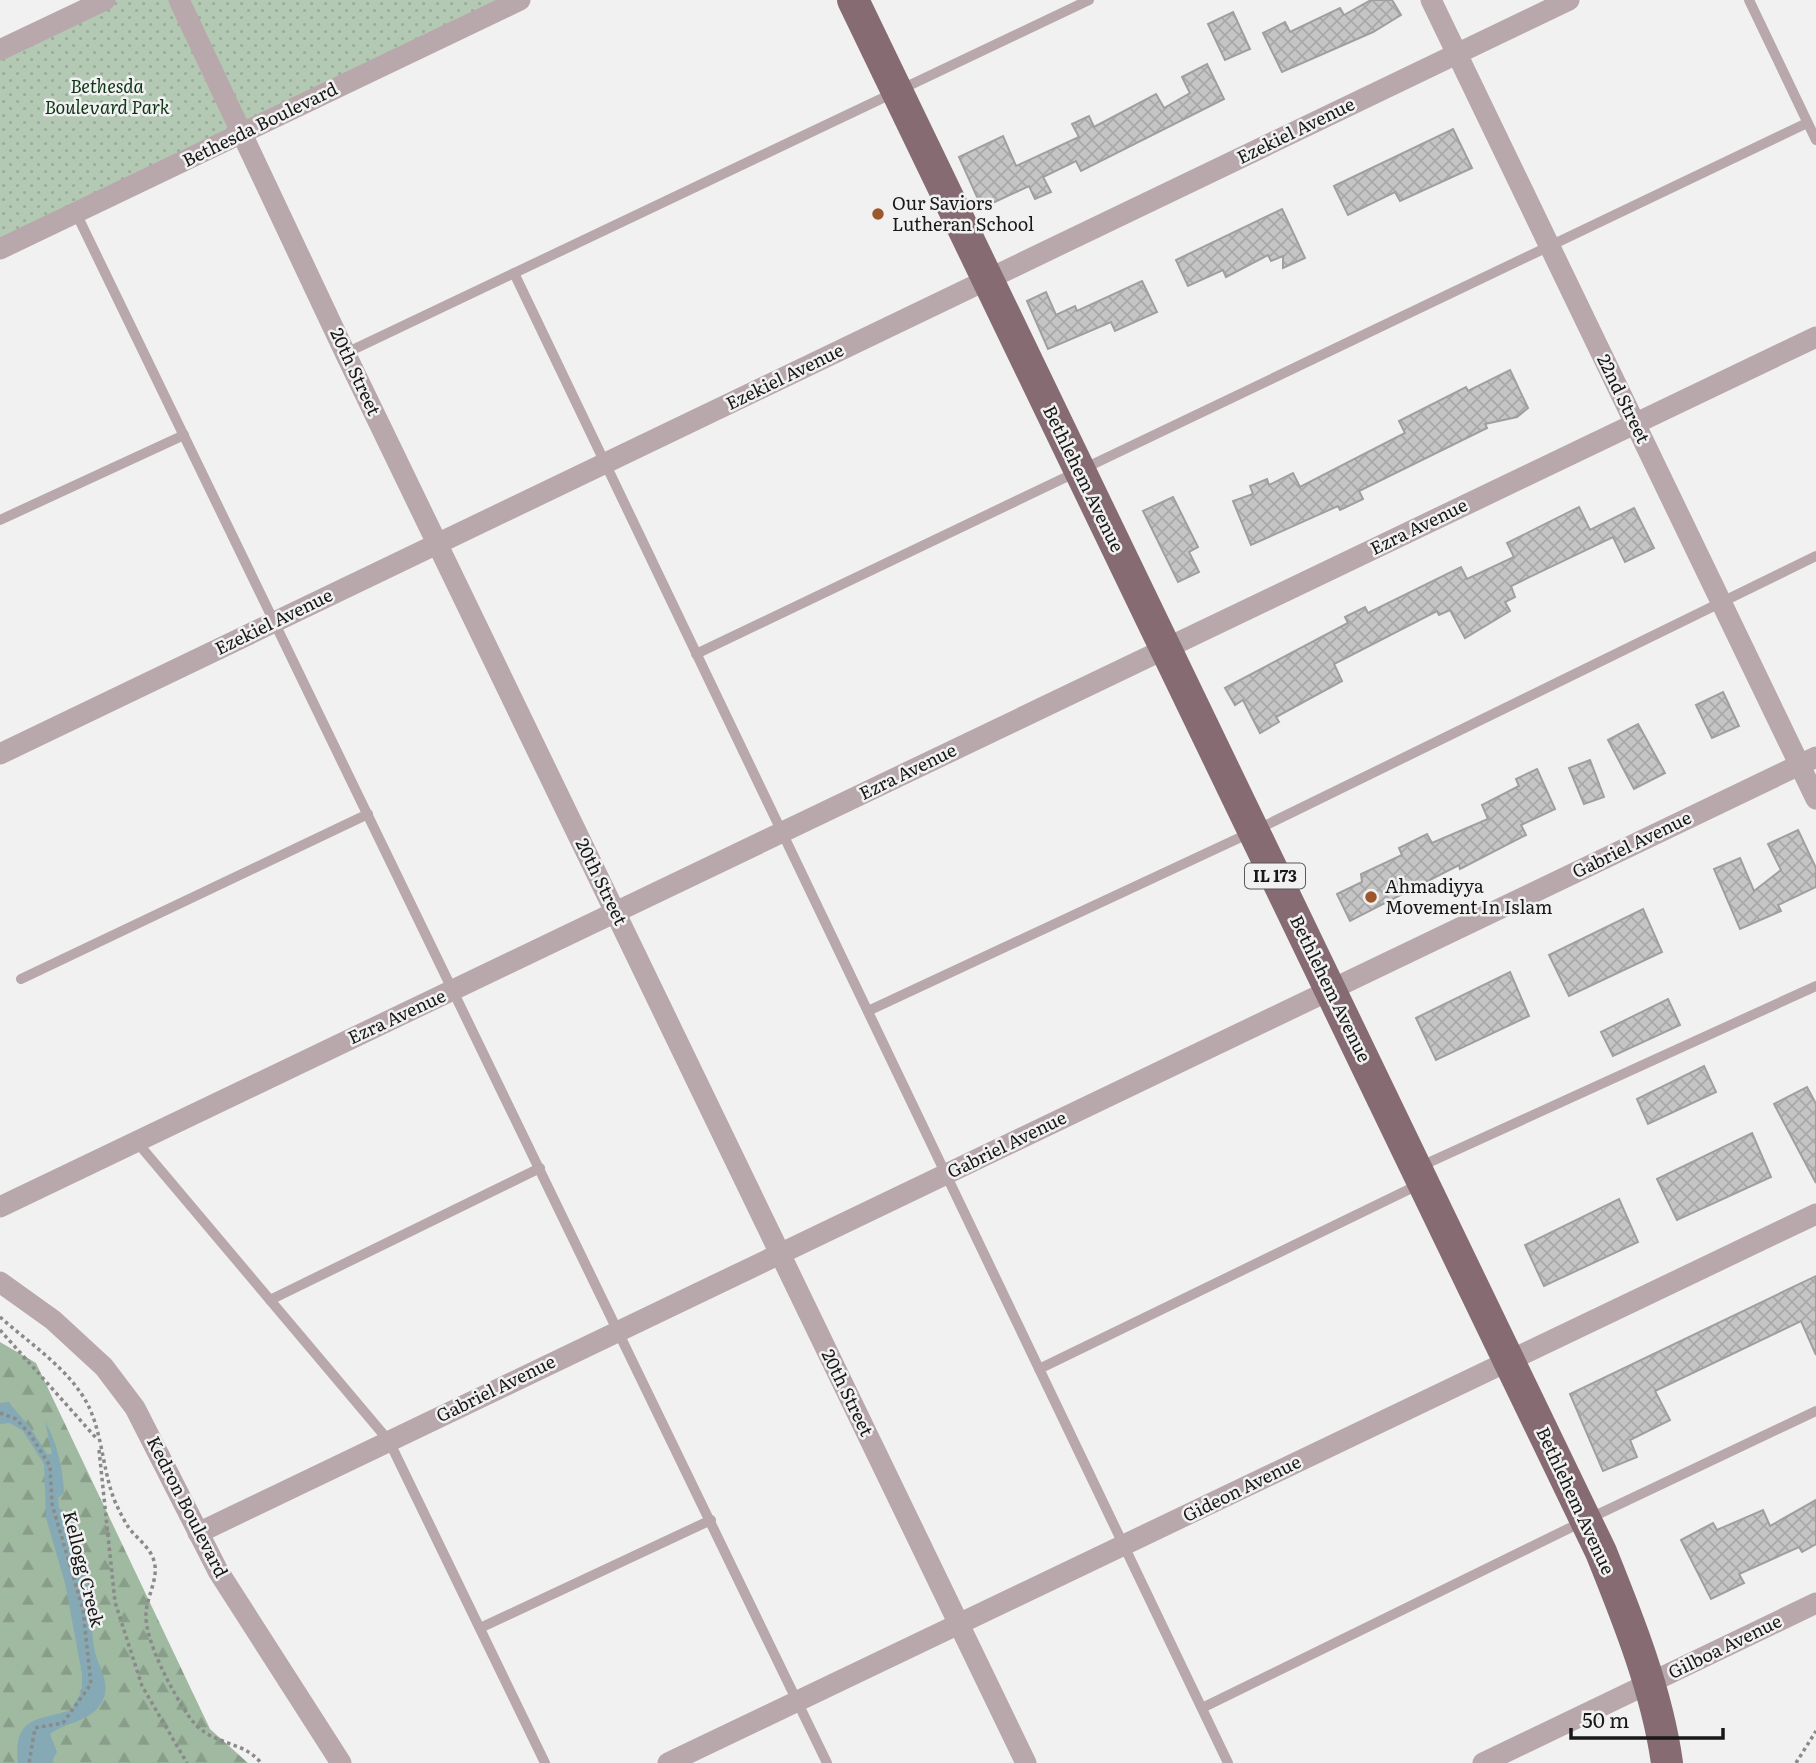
<svg xmlns="http://www.w3.org/2000/svg" width="1816" height="1763" font-family="Literata,serif">
<style>
.grass{fill:url(#grass-dots)}
.forest{fill:url(#forest-firs)}
.water{fill:#85aab5}
.building{fill:url(#building-cross-hatch);stroke:#a09f9f;stroke-width:2}
.lines{fill:none;stroke-linecap:round;stroke-linejoin:round}
.path{stroke:#8a8a8b;stroke-width:3.5;stroke-dasharray:3.5 3.5;stroke-linecap:butt}
.service{stroke:#b8a8ac;stroke-width:10}
.minor{stroke:#b8a8ac;stroke-width:21}
.primary{stroke:#876b72;stroke-width:32}
.poi-dot{fill:#9d572d;stroke:#f1f1f2;stroke-width:2.5}
.labels{text-anchor:middle;stroke-width:5;stroke-linejoin:round;paint-order:stroke}
.shield{fill:#f1f1f2;stroke:#595959;stroke-width:2}
.shield-label{font-size:16px;font-weight:bold;fill:#181818}
.park-label{font-size:18px;font-style:italic;fill:#0d3513;stroke:#f1f1f2}
.street-label{font-size:18px;fill:#181818;stroke:#f1f1f2}
.poi-label{font-size:18px;fill:#181818;stroke:#f1f1f2;text-anchor:start}
</style>
<defs>
<pattern id="grass-dots" width="8" height="8" patternUnits="userSpaceOnUse" patternTransform="scale(1.75)"><rect width="8" height="8" fill="#b4c9b4"/><path d="M2 2h.1M6 6h.1" fill="none" stroke="#9aac9a" stroke-width="1.8" stroke-linecap="round"/></pattern>
<pattern id="forest-firs" width="22" height="20" patternUnits="userSpaceOnUse" patternTransform="scale(1.75)"><rect width="22" height="20" fill="#a0b9a1"/><path d="M5 1l3.5 6h-7zM16 11l3.5 6h-7z" fill="#899e8a"/></pattern>
<pattern id="building-cross-hatch" width="8" height="8" patternUnits="userSpaceOnUse" patternTransform="scale(1.75)"><rect width="8" height="8" fill="#c6c5c6"/><path d="M0 0l8 8M0 8l8-8" fill="none" stroke="#a9a8a9"/></pattern>
</defs>
<rect width="100%" height="100%" fill="#f1f1f2"/>
<path class="grass" d="M104,0H517L0,248V50Z"/>
<path class="forest" d="M0,1342L36,1363L210,1729L248,1763H0Z"/>
<path class="water" d="M8,1402L30,1427L47,1454H52L45,1421C57,1443 63,1468 64,1493L58,1498L59,1508C94,1530 87,1615 95,1652C98,1666 108,1678 105,1694C98,1722 66,1721 50,1734L57,1752L51,1763H18C13,1715 38,1721 71,1710L82,1691V1674L65,1583L46,1518L44,1464L23,1431L10,1423L0,1424V1403Z"/>
<g class="building">
<path d="M1371,0H1392L1401,15L1373,32L1282,72L1263,33L1285,22L1290,32L1340,8L1344,15Z"/>
<path d="M1233,12L1250,49L1225,60L1208,24Z"/>
<path d="M1207,64L1224,99L1081,171L1076,161L1043,177L1051,192L1035,199L1029,186L982,208L959,157L1003,136L1016,166L1079,137L1072,124L1089,116L1094,127L1156,94L1164,108L1190,93L1182,77Z"/>
<path d="M1453,129L1472,168L1400,201L1395,192L1348,215L1334,186Z"/>
<path d="M1282,209L1305,258L1283,268V256L1271,261L1268,255L1226,277L1223,270L1188,286L1176,260Z"/>
<path d="M1142,281L1157,312L1115,331L1111,322L1048,349L1027,301L1046,292L1056,315L1075,306L1077,311Z"/>
<path d="M1510,370L1528,408L1517,417L1485,424L1487,428L1359,491L1363,499L1340,510L1338,506L1251,545L1233,501L1253,494L1250,486L1267,479L1269,485L1293,473L1300,487L1405,433L1399,421L1466,387L1468,391Z"/>
<path d="M1173,497L1198,547L1189,552L1199,572L1178,582L1143,511Z"/>
<path d="M1579,507L1590,530L1634,508L1654,548L1625,562L1613,537L1511,586L1515,597L1505,602L1510,611L1465,638L1450,610L1439,615L1437,611L1334,664L1342,681L1276,717L1279,722L1260,733L1243,700L1235,705L1225,688L1348,623L1345,617L1365,607L1368,613L1461,567L1467,579L1514,557L1507,543Z"/>
<path d="M1723,692L1739,726L1712,738L1696,705Z"/>
<path d="M1638,724L1665,773L1634,789L1608,740Z"/>
<path d="M1590,760L1604,797L1584,804L1569,768Z"/>
<path d="M1537,769L1555,809L1521,825L1526,835L1460,869L1459,865L1350,921L1337,894L1362,882L1361,874L1402,855L1399,848L1427,834L1432,843L1488,819L1482,805L1519,786L1516,779Z"/>
<path d="M1798,830L1816,868V887L1778,905L1781,911L1740,929L1714,869L1740,858L1754,891L1781,870L1768,844Z"/>
<path d="M1643,909L1662,952L1569,996L1549,955Z"/>
<path d="M1510,972L1529,1016L1436,1060L1416,1018Z"/>
<path d="M1668,999L1680,1025L1613,1056L1601,1032Z"/>
<path d="M1704,1066L1716,1092L1648,1124L1637,1099Z"/>
<path d="M1807,1087L1816,1104V1183L1774,1104Z"/>
<path d="M1752,1133L1771,1177L1677,1220L1657,1179Z"/>
<path d="M1619,1199L1638,1242L1544,1286L1525,1245Z"/>
<path d="M1816,1276V1355L1801,1321L1655,1391L1670,1420L1630,1440L1637,1457L1603,1471L1570,1394Z"/>
<path d="M1816,1500V1544L1802,1552L1799,1547L1739,1574L1744,1583L1711,1599L1681,1540L1713,1523L1717,1530L1763,1510L1770,1526Z"/>
</g>
<g class="lines">
<g class="path">
<path d="M0,1317C30,1344 71,1370 89,1407C103,1437 103,1474 116,1504C120,1512 124,1521 129,1528C137,1539 150,1547 154,1561C159,1578 147,1596 146,1613C144,1640 173,1693 188,1715C210,1748 241,1738 261,1763"/>
<path d="M0,1330L97,1439"/>
<path d="M0,1413L16,1419L30,1434L50,1466L52,1504L83,1610L91,1684L63,1723L35,1728L29,1763"/>
<path d="M99,1450L115,1602L142,1686L187,1763"/>
<path d="M1796,1763L1816,1731"/>
</g>
<g class="service">
<path d="M1749,0L1816,140"/>
<path d="M76,213L827,1763"/>
<path d="M514,273L1228,1763"/>
<path d="M346,353L1089,0"/>
<path d="M0,520L184,435"/>
<path d="M696,654L1807,123"/>
<path d="M21,979L368,814"/>
<path d="M868,1011L1254,831L1816,556"/>
<path d="M136,1141L389,1441L545,1763"/>
<path d="M1419,1167L1816,986"/>
<path d="M270,1300L540,1168"/>
<path d="M1039,1369L1420,1184"/>
<path d="M480,1628L711,1520"/>
<path d="M1202,1708L1586,1520L1816,1411"/>
</g>
<g class="minor">
<path d="M179,0L348,359L1026,1763"/>
<path d="M1431,0L1816,799"/>
<path d="M0,50L105,0"/>
<path d="M0,249L520,0"/>
<path d="M0,754L1569,0"/>
<path d="M0,1207L1816,337"/>
<path d="M0,1282L53,1320L104,1367L135,1408L218,1571L341,1763"/>
<path d="M198,1533L1816,757"/>
<path d="M668,1763L1816,1214"/>
<path d="M1483,1763L1816,1603"/>
</g>
<path class="primary" d="M853,0L1601,1552C1628,1619 1657,1691 1667,1763"/>
</g>
<g class="poi-dot">
<circle cx="878" cy="214" r="7"/>
<circle cx="1371" cy="897" r="7"/>
</g>
<g class="labels">
<rect class="shield" x="1245" y="863.5" width="60" height="25" rx="5"/>
<g class="shield-label">
<text x="1275" y="882">IL 173</text>
</g>
<g class="park-label">
<text x="107" y="93">Bethesda<tspan x="107" dy="21">Boulevard Park</tspan></text>
</g>
<g class="street-label">
<text transform="translate(260 125) rotate(-26)" y="6">Bethesda Boulevard</text>
<text transform="translate(1296 131) rotate(-26)" y="6">Ezekiel Avenue</text>
<text transform="translate(355 372) rotate(65)" y="6">20th Street</text>
<text transform="translate(785 377) rotate(-26)" y="6">Ezekiel Avenue</text>
<text transform="translate(1623 399) rotate(64)" y="6">22nd Street</text>
<text transform="translate(1083 479) rotate(64)" y="6">Bethlehem Avenue</text>
<text transform="translate(1419 527) rotate(-26)" y="6">Ezra Avenue</text>
<text transform="translate(274 622) rotate(-26)" y="6">Ezekiel Avenue</text>
<text transform="translate(908 772) rotate(-26)" y="6">Ezra Avenue</text>
<text transform="translate(1632 845) rotate(-26)" y="6">Gabriel Avenue</text>
<text transform="translate(601 882) rotate(64)" y="6">20th Street</text>
<text transform="translate(1330 989) rotate(64)" y="6">Bethlehem Avenue</text>
<text transform="translate(397 1017) rotate(-25)" y="6">Ezra Avenue</text>
<text transform="translate(1007 1145) rotate(-26)" y="6">Gabriel Avenue</text>
<text transform="translate(496 1389) rotate(-26)" y="6">Gabriel Avenue</text>
<text transform="translate(847 1393) rotate(64)" y="6">20th Street</text>
<text transform="translate(1242 1489) rotate(-26)" y="6">Gideon Avenue</text>
<text transform="translate(1575 1501) rotate(65)" y="6">Bethlehem Avenue</text>
<text transform="translate(187 1507) rotate(63)" y="6">Kedron Boulevard</text>
<text transform="translate(83 1569) rotate(76)" y="6">Kellogg Creek</text>
<text transform="translate(1725 1647) rotate(-26)" y="6">Gilboa Avenue</text>
</g>
<g class="poi-label">
<text x="892" y="210">Our Saviors<tspan x="892" dy="21">Lutheran School</tspan></text>
<text x="1385" y="893">Ahmadiyya<tspan x="1385" dy="21">Movement In Islam</tspan></text>
</g>
</g>
<path d="M1571 1728v10h152v-10" fill="none" stroke="#181818" stroke-width="3.5"/>
<text x="1582" y="1728" font-size="21" fill="#181818" stroke="#f1f1f2" stroke-width="5" paint-order="stroke">50 m</text>
</svg>
